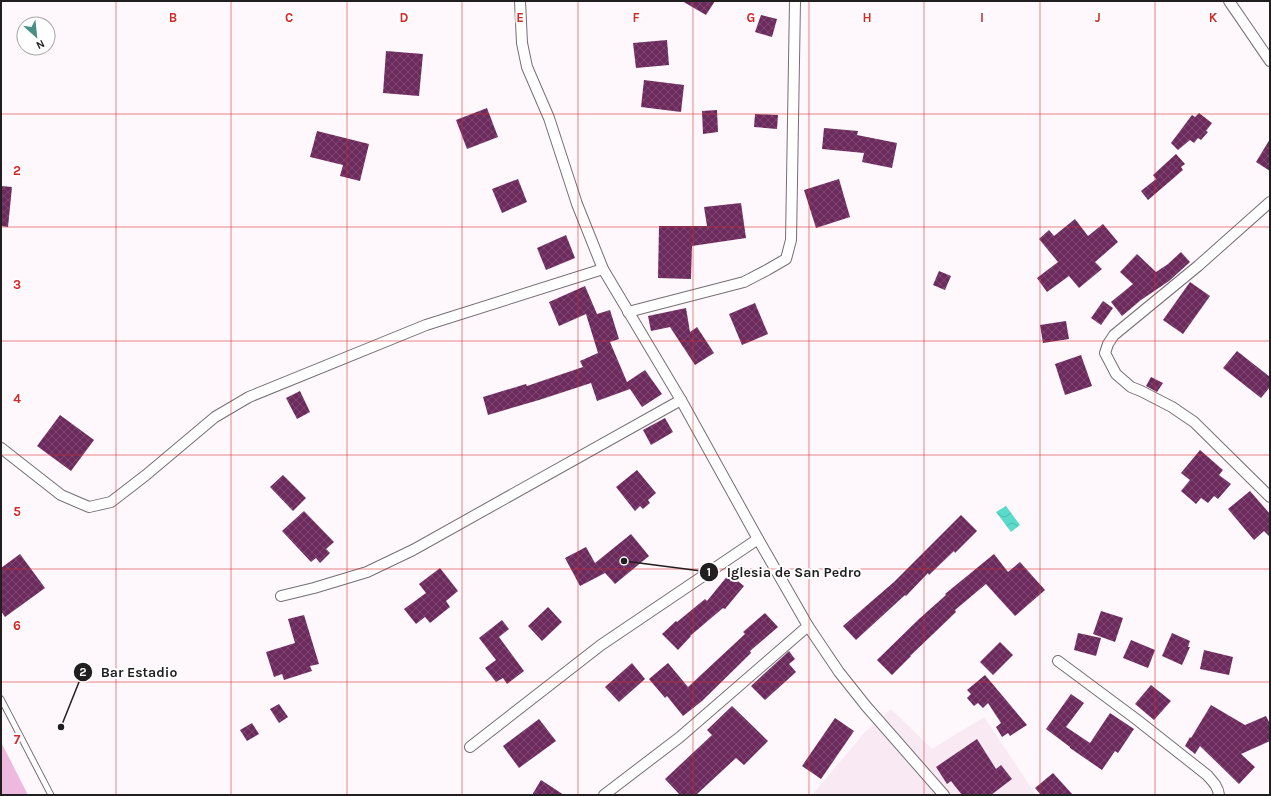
<svg xmlns="http://www.w3.org/2000/svg" width="1271" height="796" font-family="Karla,sans-serif">
<style>
.built{fill:#f8e9f3}
.garden{fill:#efb8df}
.water{fill:url(#water-waves)}
.building{fill:url(#building-cross-hatch)}
.lines{fill:none;stroke-linecap:round;stroke-linejoin:round}
.lane-casing{stroke:#766f74;stroke-width:7}
.street-casing{stroke:#766f74;stroke-width:12}
.lane{stroke:#fff;stroke-width:5}
.street{stroke:#fff;stroke-width:10}
.grid{fill:none;stroke:#d62828;stroke-width:1;stroke-opacity:0.55}
.grid-label{font-size:13px;text-anchor:middle;font-weight:bold;fill:#d62828;stroke:#fff;stroke-width:4;stroke-linejoin:round;paint-order:stroke}
.leader{fill:none;stroke:#211e20;stroke-width:1.5}
.callout-dot{fill:#211e20;stroke:#fff;stroke-width:1.5}
.mark-label{font-size:12px;text-anchor:middle;font-weight:bold;fill:#fff}
.callout-label{font-size:14px;text-anchor:middle;font-weight:bold;fill:#211e20;stroke:#fff;stroke-width:4;stroke-linejoin:round;paint-order:stroke}
</style>
<defs>
<pattern id="water-waves" width="16" height="10" patternUnits="userSpaceOnUse"><rect width="16" height="10" fill="#5adacb"/><path d="M0 5q4-4 8 0t8 0" fill="none" stroke="#4ebbae"/></pattern>
<pattern id="building-cross-hatch" width="8" height="8" patternUnits="userSpaceOnUse"><rect width="8" height="8" fill="#6c2a5d"/><path d="M0 0l8 8M0 8l8-8" fill="none" stroke="#7c4770"/></pattern>
</defs>
<rect width="100%" height="100%" fill="#fef7fc"/>
<path class="built" d="M891,709L932,749L984,717L1036,795H812L865,732Z"/>
<path class="garden" d="M1,742L28,795H1Z"/>
<path class="water" d="M1006,506L1020,525L1011,532L996,512Z"/>
<g class="building">
<path d="M682,1H715L706,15Z"/>
<path d="M761,15L777,19L772,37L755,32Z"/>
<path d="M667,40L669,65L636,68L633,43Z"/>
<path d="M386,51L423,54L419,96L383,93Z"/>
<path d="M644,80L684,85L681,112L641,107Z"/>
<path d="M487,108L498,137L467,149L456,120Z"/>
<path d="M717,110L718,132L703,134L702,111Z"/>
<path d="M1199,113L1212,123L1206,131L1208,132L1201,140L1198,138L1194,143L1190,140L1178,150L1171,143L1192,115L1195,117Z"/>
<path d="M755,114L778,115L777,129L754,127Z"/>
<path d="M824,128L858,131L857,135L897,143L892,168L862,162L864,153L822,149Z"/>
<path d="M317,131L369,144L360,181L340,176L343,165L310,157Z"/>
<path d="M1270,139V171L1256,162Z"/>
<path d="M1176,154L1185,164L1181,167L1183,170L1148,200L1141,191L1156,179L1153,175Z"/>
<path d="M518,179L527,202L502,213L492,189Z"/>
<path d="M839,179L850,217L816,228L804,190Z"/>
<path d="M1,186L12,187L8,227L1,226Z"/>
<path d="M741,203L746,238L692,246L691,279L658,278L659,226H707L704,207Z"/>
<path d="M1075,219L1088,236L1103,224L1118,242L1095,262L1102,269L1079,288L1069,276L1047,292L1037,278L1058,262L1039,239L1049,230L1054,236Z"/>
<path d="M566,235L575,258L546,270L537,248Z"/>
<path d="M1181,252L1190,262L1169,281L1141,300L1122,316L1111,302L1133,284L1120,272L1137,254L1156,272L1168,264Z"/>
<path d="M939,271L951,276L945,290L933,285Z"/>
<path d="M1190,282L1210,296L1183,334L1163,320Z"/>
<path d="M585,286L597,314L610,310L619,339L610,342L627,382L645,370L662,394L642,407L630,389L597,401L591,383L539,400L488,415L483,397L526,384L527,386L583,367L580,361L598,353L586,314L559,326L549,302Z"/>
<path d="M1103,301L1113,308L1101,325L1091,318Z"/>
<path d="M755,303L768,334L742,345L729,314Z"/>
<path d="M686,308L690,332L697,327L714,353L695,365L670,327L651,331L648,316Z"/>
<path d="M1066,321L1069,339L1043,343L1040,325Z"/>
<path d="M1237,351L1270,377V387L1261,398L1223,368Z"/>
<path d="M1081,355L1092,386L1065,395L1055,364Z"/>
<path d="M1151,377L1163,383L1157,392L1146,386Z"/>
<path d="M300,391L310,412L297,419L286,398Z"/>
<path d="M60,415L94,440L71,471L37,446Z"/>
<path d="M665,418L673,432L651,445L643,430Z"/>
<path d="M1200,450L1223,470L1219,475L1231,484L1218,499L1214,496L1208,503L1201,498L1196,504L1181,491L1190,480L1181,473Z"/>
<path d="M637,470L656,493L648,500L650,503L643,509L640,506L635,511L616,487Z"/>
<path d="M283,475L306,498L293,511L270,487Z"/>
<path d="M1250,491L1270,514V537L1264,531L1254,540L1228,509Z"/>
<path d="M304,511L334,542L326,549L330,553L320,563L316,558L311,562L282,531Z"/>
<path d="M961,515L977,531L955,553L954,551L929,575L928,573L906,596L905,595L856,640L843,626L894,582Z"/>
<path d="M631,534L649,556L615,584L605,573L580,586L565,558L586,547L595,563Z"/>
<path d="M20,554L45,588L5,617L1,611V568Z"/>
<path d="M994,554L1008,572L1020,562L1045,590L1015,616L986,584L955,610L956,612L910,656H911L892,675L877,660L919,619L946,595L945,594Z"/>
<path d="M440,568L458,591L446,601L450,607L430,623L425,617L416,624L404,609L426,593L419,584Z"/>
<path d="M729,574L744,586L725,609L723,608L690,636H691L678,650L662,634L676,621L677,622L705,599L707,601Z"/>
<path d="M548,607L562,622L542,641L528,626Z"/>
<path d="M1101,611L1123,618L1115,642L1093,634Z"/>
<path d="M765,613L778,627L750,651L751,653L702,701L683,716L667,696L665,698L649,679L668,663L688,687L745,634L743,632Z"/>
<path d="M304,615L319,664L310,666L312,671L284,680L282,674L274,677L266,652L295,643L288,619Z"/>
<path d="M502,620L509,629L499,637L524,671L507,684L503,678L496,682L485,668L496,660L479,638Z"/>
<path d="M1078,633L1101,638L1096,656L1074,650Z"/>
<path d="M1172,633L1190,641L1188,647H1190L1182,665L1162,656Z"/>
<path d="M1131,640L1155,650L1148,668L1123,658Z"/>
<path d="M1000,642L1013,655L993,675L980,662Z"/>
<path d="M1204,650L1233,657L1229,675L1200,669Z"/>
<path d="M789,651L795,659L789,664L796,672L765,700L751,686Z"/>
<path d="M632,663L645,679L619,702L605,687Z"/>
<path d="M985,675L1027,725L1010,736L1008,733L1002,737L996,727L1001,723L988,703L983,708L978,703L974,706L967,698L971,694L967,690Z"/>
<path d="M1151,685L1171,701L1154,720L1135,704Z"/>
<path d="M1071,694L1084,703L1066,727L1090,743L1110,713L1134,729L1118,753L1115,751L1102,770L1070,748V747L1046,729Z"/>
<path d="M279,704L288,717L279,723L270,709Z"/>
<path d="M1211,705L1245,725L1266,716L1270,724V741L1241,754L1255,767L1239,784L1200,746L1195,754L1185,746L1190,737L1191,738Z"/>
<path d="M732,706L768,741L744,765L736,758L696,795H680L665,779L712,735L707,730Z"/>
<path d="M835,718L854,731L821,779L802,766Z"/>
<path d="M539,719L556,741L519,768L503,746Z"/>
<path d="M252,723L259,734L247,741L240,730Z"/>
<path d="M977,739L996,769L1001,765L1012,779L991,795H962L951,781L947,784L936,767Z"/>
<path d="M1053,773L1073,795H1041L1035,788Z"/>
<path d="M541,780L564,795H532Z"/>
</g>
<g class="lines">
<g class="lane-casing">
<path id="lane" d="M1,699L51,795"/>
</g>
<g class="street-casing">
<g id="street">
<path d="M520,1L522,43L527,67L549,118L577,204L603,269L681,400L758,539L808,626L839,672L866,706L944,795"/>
<path d="M1229,1L1270,61"/>
<path d="M1270,202L1198,266L1114,335L1108,344L1105,353L1116,374L1131,387L1141,391L1172,407L1194,422L1270,497"/>
<path d="M628,312L744,282L767,270L786,259L791,240L795,1"/>
<path d="M1,448L61,495L89,507L111,502L146,475L215,417L249,397L426,325L603,269"/>
<path d="M281,596L314,588L367,572L413,550L681,400"/>
<path d="M1058,661L1136,719L1207,775C1213,782 1218,786 1219,795"/>
<path d="M470,747L601,645L758,539"/>
<path d="M604,795L680,737L808,626"/>
</g>
</g>
<use href="#lane" class="lane"/>
<use href="#street" class="street"/>
</g>
<path class="grid" d="M116,1V795M231,1V795M347,1V795M462,1V795M578,1V795M693,1V795M809,1V795M924,1V795M1040,1V795M1155,1V795M1,114H1270M1,227H1270M1,341H1270M1,455H1270M1,569H1270M1,682H1270"/>
<g class="grid-label">
<text x="173" y="22">B</text>
<text x="289" y="22">C</text>
<text x="404" y="22">D</text>
<text x="520" y="22">E</text>
<text x="636" y="22">F</text>
<text x="751" y="22">G</text>
<text x="867" y="22">H</text>
<text x="982" y="22">I</text>
<text x="1098" y="22">J</text>
<text x="1213" y="22">K</text>
<text x="17" y="175">2</text>
<text x="17" y="289">3</text>
<text x="17" y="403">4</text>
<text x="17" y="516">5</text>
<text x="17" y="630">6</text>
<text x="17" y="744">7</text>
</g>
<path class="leader" d="M624 561L709 572M61 727L83 672"/>
<g class="callout-dot">
<circle cx="624" cy="561" r="4"/>
<circle cx="61" cy="727" r="4"/>
<circle cx="709" cy="572" r="10"/>
<circle cx="83" cy="672" r="10"/>
</g>
<g class="mark-label">
<text x="709" y="576">1</text>
<text x="83" y="676">2</text>
</g>
<g class="callout-label">
<text x="794" y="577">Iglesia de San Pedro</text>
<text x="139" y="677">Bar Estadio</text>
</g>
<rect width="1271" height="796" fill="none" stroke="#211e20" stroke-width="4"/>
<g transform="translate(36 36) rotate(153)"><circle r="19" fill="#ffffff" stroke="#a6a5a6"/>
<path d="M0-3L7 15L0 10L-7 15Z" fill="#488e85"/>
<text y="-6" font-size="11" font-weight="bold" text-anchor="middle" fill="#211e20">N</text>
</g>
</svg>
